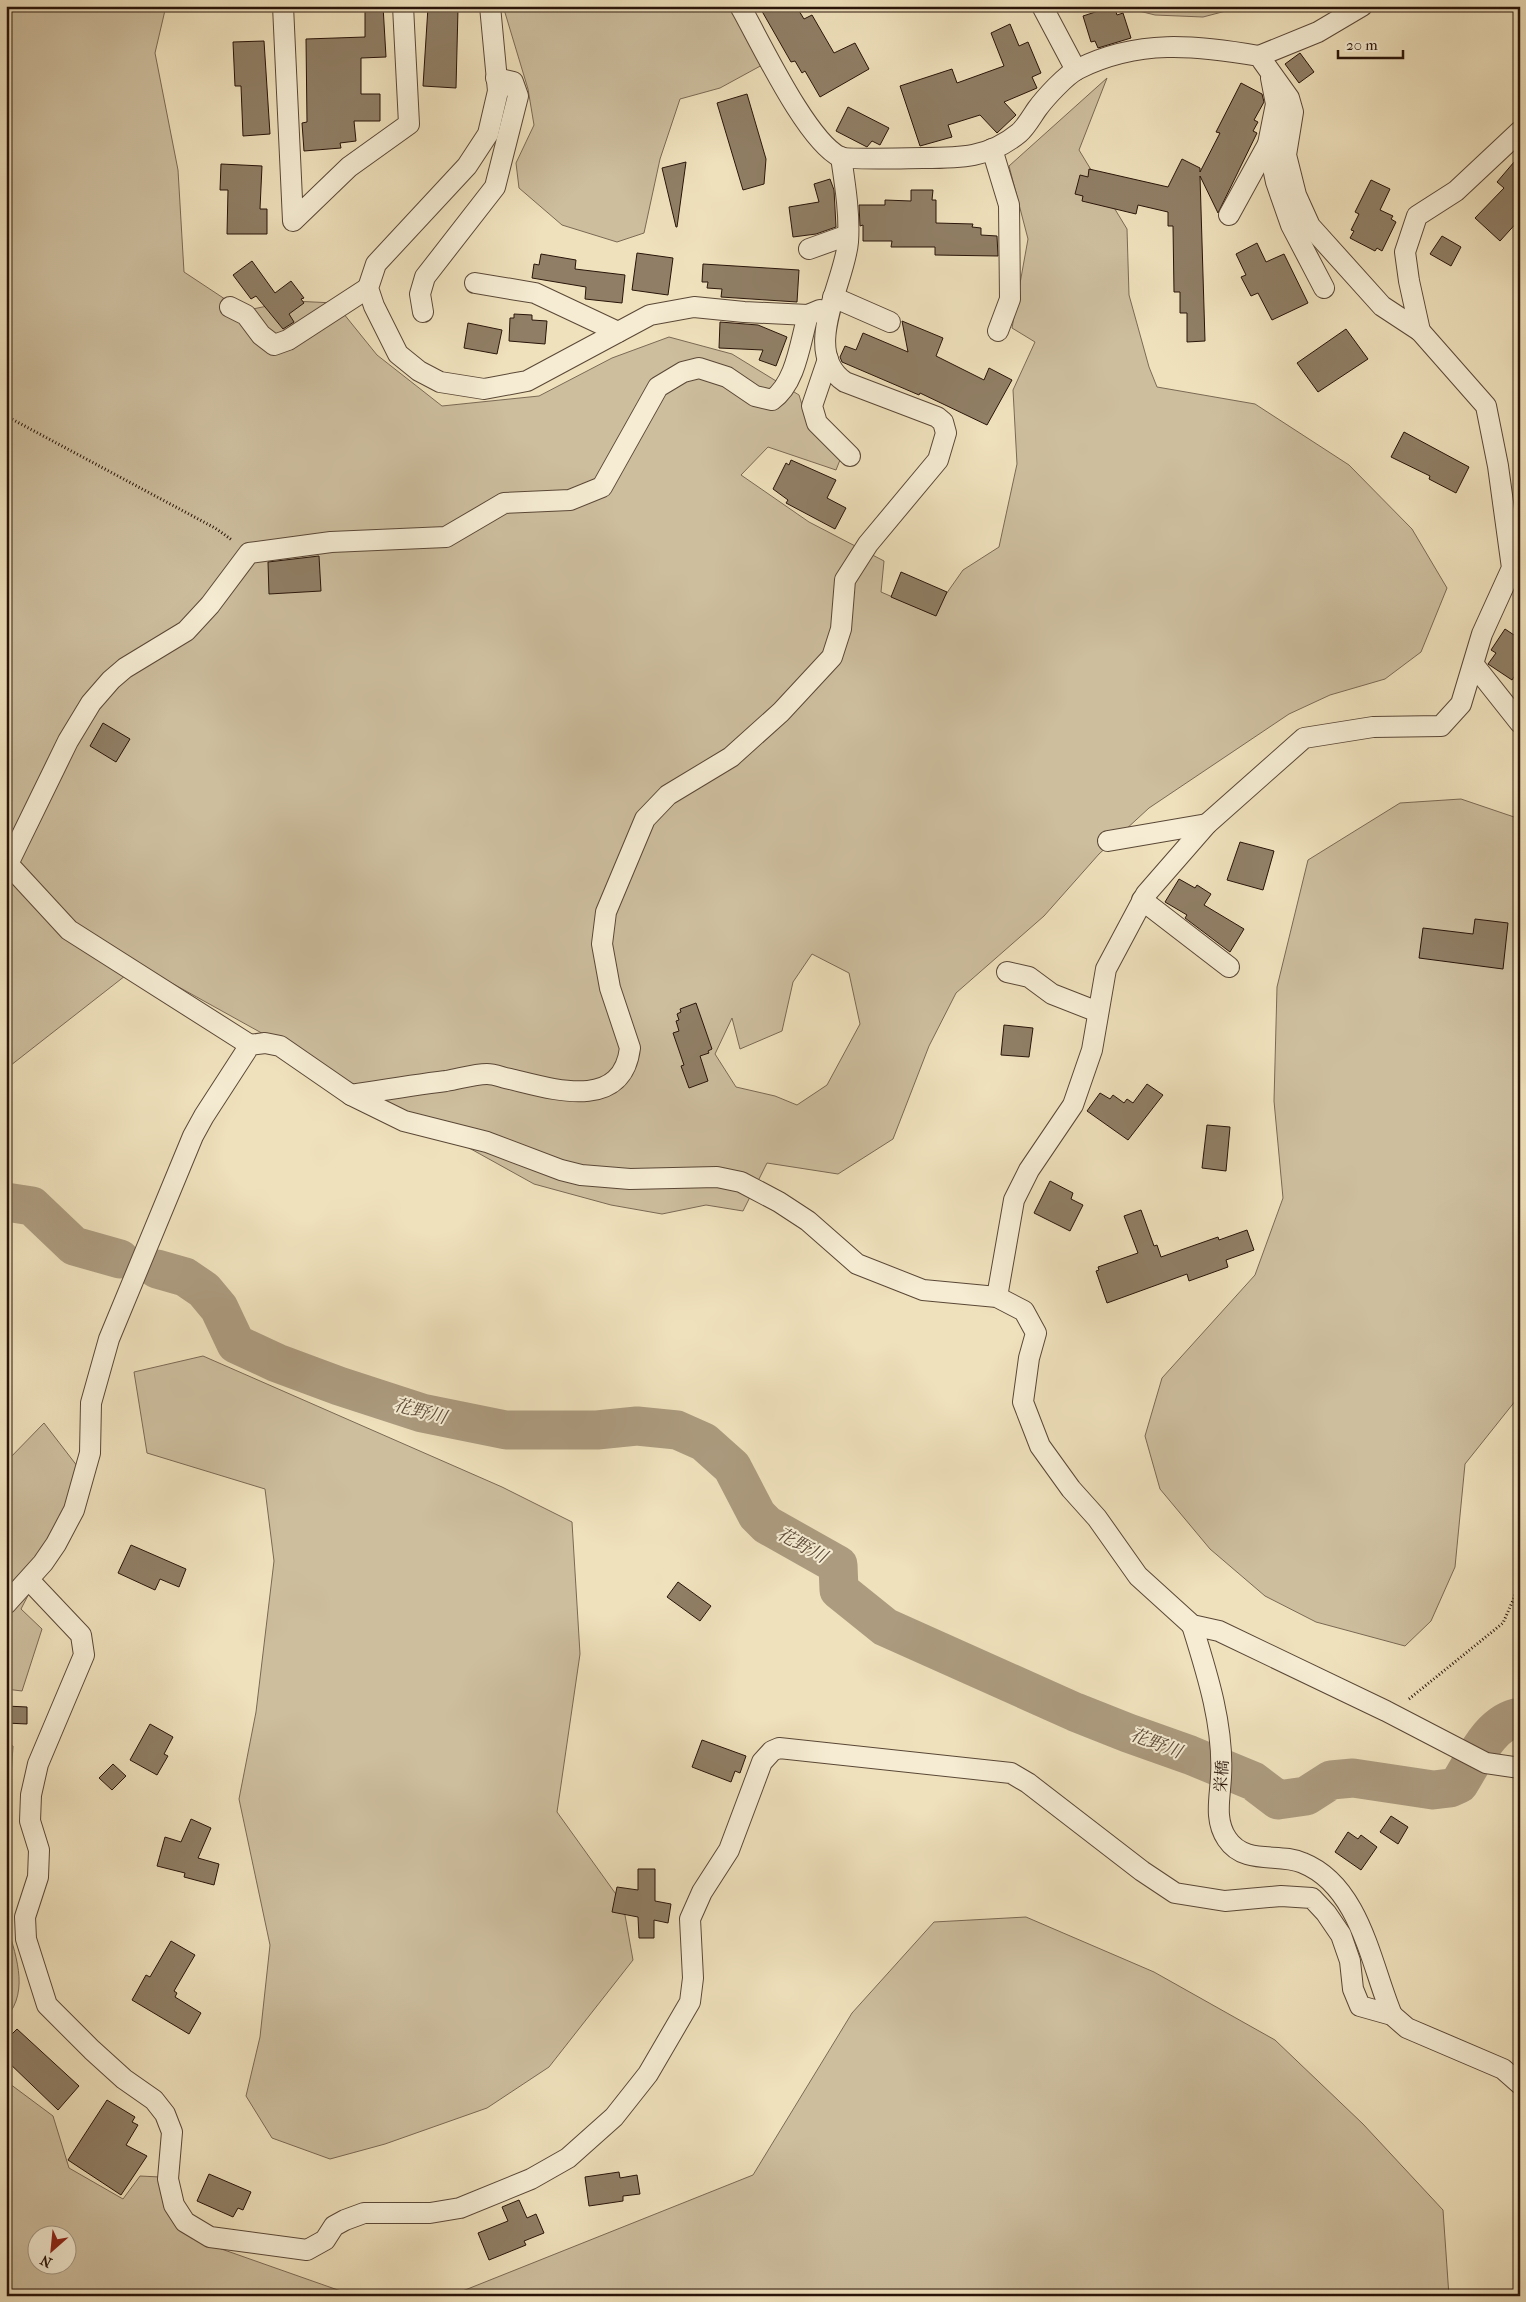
<svg xmlns="http://www.w3.org/2000/svg" width="1526" height="2302" font-family="'IM FELL French Canon','Noto Serif JP',serif">
<style>
.green{fill:#cdbe9e;stroke:#7b6954;fill-rule:evenodd}
.lines{fill:none;stroke-linecap:round;stroke-linejoin:round}
.river{stroke:#ac9b7f;stroke-width:39}
.building{fill:#907f66;stroke:#291409}
.minor-casing{stroke:#5a4736;stroke-width:22}
.path{stroke:#291409;stroke-width:3;stroke-dasharray:1 2.5;stroke-linecap:butt}
.minor{stroke:#f5ecd3;stroke-width:20}
.labels{text-anchor:middle;stroke-width:4;stroke-linejoin:round;paint-order:stroke}
.street-label{font-size:16px;fill:#291409;stroke:#f5ecd3}
.water-label{font-size:18px;font-style:italic;fill:#5d4a38;stroke:#f5ecd3}
</style>
<rect width="100%" height="100%" fill="#efe1bc"/>
<filter id="stains"><feTurbulence type="fractalNoise" baseFrequency=".004" numOctaves="4"/><feColorMatrix values="0 0 0 0 .2 0 0 0 0 .09 0 0 0 0 .02 0 0 0 .5 -.17"/></filter>
<radialGradient id="worn" r=".72"><stop offset=".6" stop-color="#630" stop-opacity="0"/><stop offset="1" stop-color="#630" stop-opacity=".3"/></radialGradient>
<g class="green">
<path d="M6,6H166L155,53L178,170L184,272L243,311L292,301L335,303L377,355L442,406L539,396L612,358L669,337L732,354L799,395L809,428L844,450L836,470L768,447L741,475L809,522L884,561L881,592L932,614L963,570L999,547L1017,464L1013,390L1035,342L1012,328L1028,239L1009,166L1107,78L1079,150L1127,229L1129,295L1149,367L1157,387L1255,404L1349,465L1412,529L1447,588L1421,652L1385,679L1330,695L1289,714L1149,808L1099,854L1044,916L956,993L929,1046L893,1139L838,1174L767,1163L743,1211L706,1205L662,1214L611,1205L534,1184L139,965L6,1069ZM812,954L849,973L860,1024L827,1085L797,1105L775,1096L736,1087L715,1054L732,1018L740,1049L782,1031L793,982Z"/>
<path d="M503,6H728L764,64L720,88L680,99L660,159L644,233L617,242L562,225L519,188L516,163L534,125L528,89Z"/>
<path d="M1119,6H1245L1203,17L1155,15Z"/>
<path d="M1461,799L1520,819V1395L1465,1464L1455,1567L1431,1621L1405,1646L1316,1622L1265,1596L1210,1549L1160,1489L1145,1436L1162,1378L1255,1275L1283,1198L1274,1101L1277,987L1308,860L1400,803Z"/>
<path d="M203,1356L502,1487L572,1522L580,1654L557,1812L623,1904L633,1960L549,2067L487,2108L385,2144L330,2159L272,2138L246,2096L260,2037L270,1945L239,1799L256,1712L274,1561L265,1489L147,1453L134,1372Z"/>
<path d="M44,1423L81,1471L66,1522L21,1609L42,1629L22,1691L6,1689V1462Z"/>
<path d="M6,1743L13,1746L6,1856Z"/>
<path d="M1026,1917L1154,1972L1275,2040L1363,2124L1443,2210L1449,2296H450L753,2175L852,2013L934,1922Z"/>
<path d="M6,1920C14,1953 31,1989 6,2018Z"/>
<path d="M6,2081L53,2116L69,2168L123,2199L140,2176L160,2177L210,2245L355,2296H6ZM38,2234H68V2264H38Z"/>
</g>
<g class="lines">
<g class="river">
<path d="M6,1202L32,1206L74,1246L120,1259"/>
<path d="M157,1269L185,1277L204,1290L219,1308L236,1344L277,1363L339,1386L422,1413L506,1430H597L637,1426L677,1430L704,1442L732,1467L757,1515L767,1525L838,1565L839,1590L885,1627L1075,1712L1128,1733L1190,1755L1253,1781L1278,1800L1306,1796L1331,1780L1353,1778L1433,1790L1450,1788L1459,1784C1474,1761 1489,1722 1520,1717"/>
</g>
</g>
<g class="building">
<path d="M365,6H383L386,57L361,58V94H380V121H354L356,141L340,143L341,148L304,151L302,123L307,122L306,39L365,37Z"/>
<path d="M759,6H796L804,19L812,15L834,53L855,43L869,69L820,97L805,71L802,73L795,61L791,62Z"/>
<path d="M1114,6L1117,15L1123,13L1131,38L1098,48L1095,41L1091,42L1083,16Z"/>
<path d="M428,7L458,9L456,88L423,86Z"/>
<path d="M1010,24L1019,46L1028,42L1041,73L1032,77L1037,88L1004,102L1016,115L997,133L980,115L948,125L952,137L920,146L900,86L952,69L957,83L1004,66L991,33Z"/>
<path d="M264,41L270,134L243,136L241,86H235L233,42Z"/>
<path d="M1300,53L1314,72L1299,83L1285,64Z"/>
<path d="M1241,83L1262,94L1264,102L1254,120L1258,122L1253,131L1257,133L1218,213L1200,176L1205,341L1187,342V313H1180V292H1174L1173,226H1168V212L1138,205L1136,214L1082,201L1083,196L1075,194L1080,175L1088,177L1089,169L1168,187L1182,159L1200,168V172L1220,133L1216,132Z"/>
<path d="M747,94L766,159L764,184L743,190L717,103Z"/>
<path d="M848,107L889,128L880,145L872,141L867,147L836,131Z"/>
<path d="M1520,155V219L1500,241L1475,218L1504,188L1497,182Z"/>
<path d="M686,162L677,227H676L662,168Z"/>
<path d="M221,164L262,166L260,209H267V234H227L228,190H220Z"/>
<path d="M830,179L834,190L836,227L816,234L793,237L789,207L819,202L814,184Z"/>
<path d="M1371,180L1390,189L1380,210L1393,216L1391,219L1396,222L1382,251L1377,248L1375,251L1350,238L1354,231L1351,230L1359,214L1355,212Z"/>
<path d="M911,190H933L932,200H936V223L973,224L972,227L981,228V235L997,236L998,256L935,255V247H891L892,241H863V225L860,226L859,205H885V200L911,201Z"/>
<path d="M1442,236L1461,247L1451,266L1430,254Z"/>
<path d="M1257,243L1266,262L1284,254L1308,303L1272,320L1258,293L1251,296L1241,277L1246,275L1236,254Z"/>
<path d="M637,253L673,258L668,295L632,290Z"/>
<path d="M541,254L576,260L575,269L625,275L622,303L585,299L586,287L532,278L534,264L539,265Z"/>
<path d="M252,261L275,293L291,281L304,298L301,299L304,303L289,314L294,322L283,329L256,296L251,299L233,275Z"/>
<path d="M703,264L799,270L797,302L721,297L722,289L707,288L708,282H702Z"/>
<path d="M514,314L532,315V320L547,321L545,344L509,341L510,318H514Z"/>
<path d="M902,321L943,338L936,356L984,380L989,368L1012,380L987,425L920,393L919,395L842,362L840,357L845,346L856,350L863,333L908,352Z"/>
<path d="M720,322L758,325L787,337L776,366L759,360L763,350L719,348Z"/>
<path d="M468,323L502,330L497,354L464,348Z"/>
<path d="M1346,329L1368,359L1318,392L1297,363Z"/>
<path d="M1404,432L1469,467L1456,493L1429,479L1430,476L1391,457Z"/>
<path d="M791,460L836,480L827,498L846,508L835,529L786,503L788,500L773,489L786,463L789,465Z"/>
<path d="M319,556L321,591L269,594L268,562Z"/>
<path d="M901,572L947,592L936,616L891,597Z"/>
<path d="M1505,629L1520,639V668L1512,680L1488,664L1496,653L1491,650Z"/>
<path d="M103,723L130,739L116,762L90,746Z"/>
<path d="M1240,842L1274,851L1263,890L1227,880Z"/>
<path d="M1179,879L1195,888L1197,885L1211,894L1204,905L1244,929L1230,952L1185,918L1187,915L1165,902Z"/>
<path d="M1475,919L1508,923L1503,969L1419,958L1423,928L1473,934Z"/>
<path d="M696,1003L712,1049L708,1051L709,1053L700,1056L708,1081L689,1088L681,1066L684,1065L673,1033L679,1031L676,1021L679,1020L677,1014L681,1012L680,1009Z"/>
<path d="M1004,1025L1033,1028L1029,1057L1001,1055Z"/>
<path d="M1147,1084L1163,1095L1128,1140L1087,1111L1100,1093L1110,1099L1113,1095L1124,1103L1127,1099L1133,1103Z"/>
<path d="M1207,1125L1230,1127L1226,1171L1202,1168Z"/>
<path d="M1050,1181L1073,1193L1071,1199L1083,1205L1070,1231L1034,1213Z"/>
<path d="M1141,1210L1154,1246L1157,1245L1161,1257L1218,1237L1219,1240L1247,1230L1254,1250L1226,1260L1228,1267L1189,1281L1187,1274L1107,1303L1096,1271L1099,1270L1098,1267L1138,1253L1124,1216Z"/>
<path d="M131,1545L186,1569L179,1587L160,1579L155,1590L118,1573Z"/>
<path d="M678,1582L711,1606L700,1621L667,1597Z"/>
<path d="M6,1706L27,1707V1724L6,1723Z"/>
<path d="M150,1724L173,1737L164,1754L168,1756L157,1775L130,1760Z"/>
<path d="M702,1740L746,1756L740,1773L735,1771L731,1782L692,1767Z"/>
<path d="M113,1764L126,1776L112,1790L99,1778Z"/>
<path d="M1391,1816L1408,1827L1398,1844L1380,1832Z"/>
<path d="M191,1819L211,1828L198,1858L219,1864L214,1885L184,1877L185,1873L157,1866L165,1837L181,1842Z"/>
<path d="M1348,1832L1358,1839L1361,1835L1377,1847L1361,1870L1335,1852Z"/>
<path d="M638,1869H655V1901L671,1904L668,1923L654,1920V1938H639L638,1917L612,1912L617,1887L638,1890Z"/>
<path d="M171,1941L195,1955L174,1991L177,1993L175,1997L201,2013L189,2034L132,2000L146,1975L150,1977Z"/>
<path d="M17,2029L79,2086L58,2110L6,2060V2040Z"/>
<path d="M107,2100L135,2117L132,2122L138,2125L126,2145L147,2156L121,2195L68,2160Z"/>
<path d="M619,2172L620,2178L637,2175L640,2194L623,2196V2201L589,2206L585,2177Z"/>
<path d="M209,2174L251,2192L243,2210L238,2208L233,2217L197,2201Z"/>
<path d="M519,2200L527,2218L536,2214L544,2233L524,2241L526,2245L489,2260L478,2233L508,2221L502,2207Z"/>
</g>
<g class="lines">
<g class="minor-casing">
<g id="minor">
<path d="M283,6L293,221L349,167L409,124L403,6"/>
<path d="M490,6L498,91L488,134L467,166L376,264L368,288L374,306L398,354L419,371L440,382L484,389L527,381L650,315L694,307L744,312L808,315L820,310"/>
<path d="M740,6C760,41 806,140 840,157C847,160 910,158 923,158C960,158 989,158 1019,133C1026,127 1032,116 1037,109C1045,98 1066,75 1078,69C1138,39 1195,45 1259,56L1289,98L1293,112L1286,155L1296,195L1310,226L1382,306L1420,331L1409,281L1405,252L1417,216L1456,191L1520,131"/>
<path d="M1042,6L1076,70"/>
<path d="M1259,56L1318,32L1362,6"/>
<path d="M1268,144L1276,182L1291,225L1324,288"/>
<path d="M992,149L1009,205L1010,299L998,331"/>
<path d="M1229,215L1268,144L1276,104L1271,78"/>
<path d="M809,249L848,235"/>
<path d="M475,283L535,293L618,332"/>
<path d="M833,297L890,322"/>
<path d="M230,307L246,315L261,335L274,345L288,340L368,288"/>
<path d="M423,312L420,294L425,277L495,187L518,96L513,82L496,78"/>
<path d="M828,359L812,406L817,423L850,456"/>
<path d="M1474,665L1520,723"/>
<path d="M1108,841L1207,824"/>
<path d="M9,865L69,930L250,1045"/>
<path d="M6,868L68,741L91,703L111,680L125,668L186,631L210,605L249,553L331,542L446,537L504,503L570,500L602,487L658,387L683,372L699,368L727,377L755,396L772,400C796,383 800,343 808,315"/>
<path d="M1142,900L1229,967"/>
<path d="M1007,972L1029,977L1052,994L1098,1012"/>
<path d="M351,1095C383,1090 414,1085 446,1081C459,1079 474,1074 487,1074C495,1074 503,1078 510,1079C552,1089 622,1112 630,1048L610,988L602,944L606,912L645,819L668,795L731,757L781,712L832,657L841,629L845,580L868,544L938,460L946,433L943,422L937,417L845,382C800,352 845,282 848,242C850,215 845,184 841,157"/>
<path d="M997,1297L1014,1200L1029,1170L1073,1105L1092,1050L1106,969L1146,894L1207,824L1304,738L1373,727L1441,726L1461,704L1482,634L1512,568L1498,466L1486,406L1420,331"/>
<path d="M29,1580L81,1635L84,1655L38,1764L31,1795L30,1821L39,1850L38,1877L25,1917L26,1939L47,2005L92,2050L124,2079L154,2100L165,2114L172,2132L168,2179L174,2205L185,2222L210,2237L307,2250L325,2240L334,2226L345,2220L364,2213H430L460,2208L531,2179L568,2158L614,2117L648,2074L690,2002L693,1978L690,1919L702,1892L729,1850L762,1762L772,1751L779,1748L1011,1773L1028,1783L1142,1871L1175,1893L1225,1901L1281,1896L1312,1898L1326,1913L1341,1935L1350,1961L1353,1989L1360,2006L1392,2015L1407,2028L1503,2069L1520,2084"/>
<path d="M6,1604L43,1563L56,1544L74,1510L90,1453L91,1403L109,1339L193,1136L204,1116L250,1045L265,1043L280,1046L351,1095L404,1121L487,1142L561,1170L581,1175L630,1179L717,1177L741,1182L779,1202L808,1221L857,1264L923,1290L997,1297L1024,1311L1036,1333L1029,1358L1023,1402L1040,1446L1071,1489L1097,1518L1138,1576L1192,1625L1219,1631L1386,1711L1486,1763L1520,1768"/>
<path d="M1192,1625C1207,1673 1224,1726 1221,1777C1220,1798 1214,1820 1227,1839C1245,1866 1279,1852 1303,1863C1360,1886 1371,1965 1392,2015"/>
</g>
</g>
<g class="path">
<path d="M6,416L215,528L232,540"/>
<path d="M1409,1699L1503,1623L1514,1598L1520,1571"/>
</g>
<use href="#minor" class="minor"/>
</g>
<g class="labels">
<g class="street-label">
<text transform="translate(1221 1776) rotate(-86)" y="6">栄橋</text>
</g>
<g class="water-label">
<text transform="translate(420 1411) rotate(15)" y="6">花野川</text>
<text transform="translate(802 1545) rotate(29)" y="6">花野川</text>
<text transform="translate(1156 1743) rotate(21)" y="6">花野川</text>
</g>
</g>
<rect width="1526" height="2302" fill="none" stroke="#efe1bc" stroke-width="25"/>
<rect x="8" y="8" width="1511" height="2287" fill="none" stroke="#291409" stroke-width="2.5"/>
<rect x="12" y="12" width="1501" height="2277" fill="none" stroke="#291409"/>
<g transform="translate(52 2250) rotate(207)"><circle r="24" fill="#f5ecd3" stroke="#a39682"/>
<path d="M0-4L9 19L0 12L-9 19Z" fill="#8f2418"/>
<text y="-8" font-size="14" font-weight="bold" text-anchor="middle" fill="#291409">N</text>
</g>
<path d="M1338 50v8h65v-8" fill="none" stroke="#291409" stroke-width="2.5"/>
<text x="1346" y="50" font-size="15" fill="#291409" stroke="#f5ecd3" stroke-width="4" paint-order="stroke">20 m</text>
<rect width="100%" height="100%" filter="url(#stains)"/>
<rect width="100%" height="100%" fill="url(#worn)"/>
</svg>
